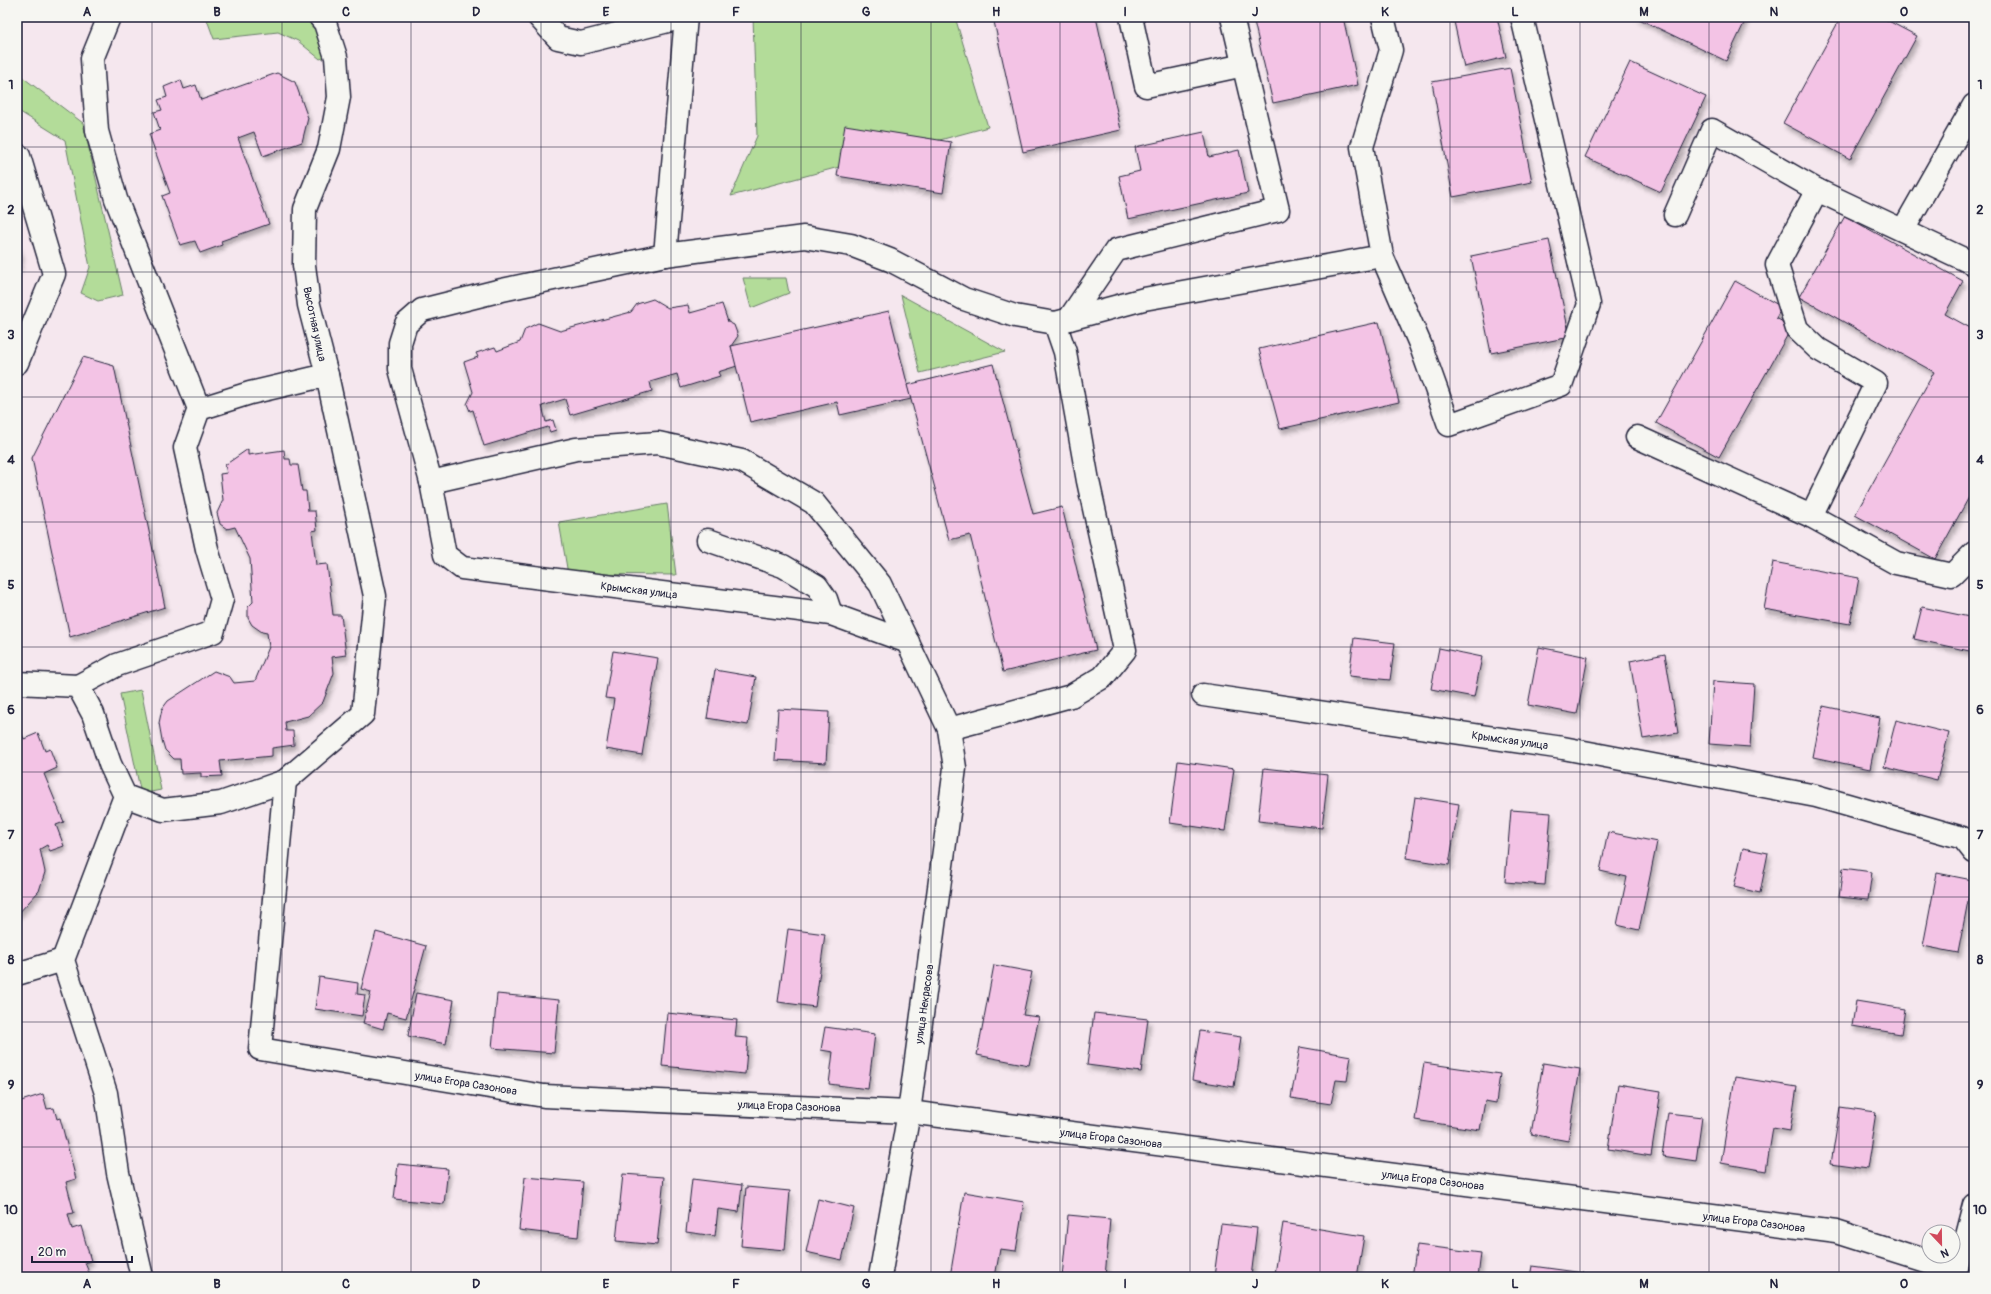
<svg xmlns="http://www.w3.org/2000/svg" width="1991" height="1294" font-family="Pangolin,sans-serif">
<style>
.green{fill:#b3dc99;stroke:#6a7f6a}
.building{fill:#f3c3e5;stroke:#22223b;filter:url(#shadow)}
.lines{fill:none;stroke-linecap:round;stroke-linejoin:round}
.minor-casing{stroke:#22223b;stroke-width:25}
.minor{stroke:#f6f6f2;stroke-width:22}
.grid{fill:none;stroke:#22223b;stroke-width:1;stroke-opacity:0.55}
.labels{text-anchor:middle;stroke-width:3.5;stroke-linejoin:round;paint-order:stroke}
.street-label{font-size:11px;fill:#22223b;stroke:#f6f6f2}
.neatline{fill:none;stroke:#22223b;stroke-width:1.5}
.grid-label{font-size:13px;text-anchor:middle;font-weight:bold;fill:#22223b}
</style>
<defs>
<filter id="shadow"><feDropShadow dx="2.5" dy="4.5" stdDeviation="2" flood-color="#0004"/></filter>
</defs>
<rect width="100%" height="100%" fill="#f5e7ee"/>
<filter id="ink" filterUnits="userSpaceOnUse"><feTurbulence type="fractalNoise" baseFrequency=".025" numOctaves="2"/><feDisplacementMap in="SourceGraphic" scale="8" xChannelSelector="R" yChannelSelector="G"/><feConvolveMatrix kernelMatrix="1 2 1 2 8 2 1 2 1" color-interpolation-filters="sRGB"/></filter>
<g filter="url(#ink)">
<g class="green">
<path d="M206,17H312L328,56L320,59L298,41L278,32L214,39Z"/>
<path d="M753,17H955L988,127L731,196L757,136Z"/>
<path d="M17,73L83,123L123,295L98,301L81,293L90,267L65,140L17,110Z"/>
<path d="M743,278H786L789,293L751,308Z"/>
<path d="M901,295L1005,352L920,373Z"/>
<path d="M667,504L676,575L568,574L559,522Z"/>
<path d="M141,690L161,790L141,794L120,694Z"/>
</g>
<g class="building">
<path d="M993,17H1096L1121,130L1023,152Z"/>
<path d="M1253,17H1343L1358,85L1273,103Z"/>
<path d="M1453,17H1497L1506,57L1464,67Z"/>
<path d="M1635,17H1747L1726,61Z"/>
<path d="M1841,17H1881L1917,36L1850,159L1783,123Z"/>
<path d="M1630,62L1706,97L1661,192L1585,157Z"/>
<path d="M1510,68L1532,182L1453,197L1432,82Z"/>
<path d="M277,73L295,82L308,118L302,142L263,156L254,132L238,138L269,224L221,241L222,245L200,253L195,241L180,245L162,196L170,193L149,134L160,130L154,112L162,110L158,100L167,97L164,87L181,80L184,89L196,85L201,100Z"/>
<path d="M845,125L951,142L943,193L837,176Z"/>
<path d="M1204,132L1209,157L1239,150L1248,193L1128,219L1119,176L1140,171L1135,147Z"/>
<path d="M1845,216L1963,281L1945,314L1974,330V488L1935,559L1855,515L1934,372L1799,297Z"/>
<path d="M1549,240L1570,337L1491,353L1471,256Z"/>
<path d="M17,244L21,255L17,271Z"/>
<path d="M1735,281L1782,307L1776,318L1792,327L1719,457L1656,423Z"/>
<path d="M653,299L668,308L688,305L690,313L722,304L728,322L734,325L738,336L731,346L737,366L718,372L720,376L681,388L677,374L650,382L652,391L570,415L565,399L542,406L546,422L553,420L556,430L550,432L548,427L484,446L473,410L470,411L467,404L473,392L464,362L478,357L476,353L495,347L497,351L520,342L525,329L538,323L560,331L631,312L637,304Z"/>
<path d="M889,311L911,399L840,415L837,402L750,422L731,346Z"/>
<path d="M1379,322L1399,402L1280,429L1259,349Z"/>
<path d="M83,357L114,366L165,607L70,637L32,458Z"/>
<path d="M993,364L1033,514L1062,507L1096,650L1003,672L970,535L949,540L907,385Z"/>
<path d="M248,449V455L284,450L285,459H290L291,465H298L302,491H306L308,511H315L317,530L312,531L316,565L327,564L333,615H341L346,655L332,657L334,673L323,702L308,716L285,722L286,731H293L294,745L272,748V756L220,761L222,776L201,777V773L181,774L180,759H174L165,750L162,740L159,723L162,709L168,701L214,671L230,677L234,683L255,681L269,647L267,633L262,632L252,625L248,618V607L253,602L250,559L235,527L227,529L220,524L217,513L223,500L220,474L227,473L225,465Z"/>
<path d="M1773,562L1859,578L1850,624L1764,609Z"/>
<path d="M1922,607L1974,618V652L1914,639Z"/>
<path d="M1354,638L1395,643L1390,680L1349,676Z"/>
<path d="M1539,647L1588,657L1577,714L1528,705Z"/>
<path d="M1439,648L1482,657L1474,697L1431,689Z"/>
<path d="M613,651L658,658L642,755L606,749L614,699L605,698Z"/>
<path d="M1665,654L1678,733L1643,739L1630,661Z"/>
<path d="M715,670L756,677L748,725L707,718Z"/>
<path d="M1713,681L1754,684L1750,747L1709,744Z"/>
<path d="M1823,706L1880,718L1870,769L1813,757Z"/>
<path d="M778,709L829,712L826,763L775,760Z"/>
<path d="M1896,720L1949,733L1937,780L1884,767Z"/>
<path d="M17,732L21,733L24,739L38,733L45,751L50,749L57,768L44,774L64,822L56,825L64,846L50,851L47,845L40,849L45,872L39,891L17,915Z"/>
<path d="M1178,761L1234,769L1225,831L1170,823Z"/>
<path d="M1264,768L1328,775L1322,828L1258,821Z"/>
<path d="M1415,797L1459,804L1449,865L1406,858Z"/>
<path d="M1511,810L1551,813L1545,885L1505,882Z"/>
<path d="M1608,832L1657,842L1639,930L1617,925L1627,877L1600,871Z"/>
<path d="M1743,848L1768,853L1760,893L1734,887Z"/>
<path d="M1843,868L1872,872L1868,900L1839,897Z"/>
<path d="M1937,873L1972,880L1958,953L1923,946Z"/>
<path d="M788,929L825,934L815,1007L778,1002Z"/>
<path d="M376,932L426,946L406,1018L387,1013L383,1029L363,1023L371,992L361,989Z"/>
<path d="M994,965L1032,972L1023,1015L1039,1017L1029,1065L977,1055Z"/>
<path d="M319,977L358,983L357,994L365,995L362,1016L315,1009Z"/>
<path d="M416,993L454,1000L446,1044L408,1036Z"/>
<path d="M497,994L559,1000L554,1053L492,1048Z"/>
<path d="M1856,1001L1905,1009L1901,1034L1852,1026Z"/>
<path d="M667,1013L737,1020L735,1037L748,1038L745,1074L662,1066Z"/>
<path d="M1094,1013L1148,1019L1141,1072L1087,1065Z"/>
<path d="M825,1027L875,1034L868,1089L829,1084L833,1052L821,1050Z"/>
<path d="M1200,1031L1241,1037L1234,1087L1192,1080Z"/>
<path d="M1300,1047L1351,1056L1347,1081L1336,1080L1331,1104L1291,1098Z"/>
<path d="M1424,1063L1500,1074L1496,1103L1485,1101L1480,1130L1415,1120Z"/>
<path d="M1543,1063L1580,1069L1568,1141L1531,1134Z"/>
<path d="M1735,1077L1797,1087L1790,1131L1773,1128L1766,1171L1721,1163Z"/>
<path d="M1618,1084L1661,1091L1651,1156L1608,1149Z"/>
<path d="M43,1094L47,1109L54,1108L57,1119L60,1118L76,1179L66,1182L74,1213L68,1214L72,1229L81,1226L91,1261L85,1263L91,1277H17V1097L18,1102Z"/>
<path d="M1840,1107L1876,1112L1867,1169L1831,1164Z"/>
<path d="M1668,1113L1702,1117L1696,1161L1662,1156Z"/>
<path d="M398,1164L448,1169L444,1204L394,1199Z"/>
<path d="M623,1174L664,1177L657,1245L616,1241Z"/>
<path d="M525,1177L583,1182L578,1237L519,1230Z"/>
<path d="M692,1179L742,1185L739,1212L718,1209L715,1236L686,1232Z"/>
<path d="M746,1187L790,1191L785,1250L741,1246Z"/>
<path d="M964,1192L1024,1202L1016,1251L1000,1249L995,1277H950Z"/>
<path d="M818,1199L854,1208L842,1260L806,1252Z"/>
<path d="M1068,1215L1110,1219L1105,1277H1062Z"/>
<path d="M1283,1223L1364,1236L1357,1277H1290L1275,1274Z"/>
<path d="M1221,1224L1257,1228L1251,1277H1214Z"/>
<path d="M1417,1245L1481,1253L1478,1277H1412Z"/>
<path d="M1532,1266L1584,1273L1583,1277H1530Z"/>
</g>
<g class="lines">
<g class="minor-casing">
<g id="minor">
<path d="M109,17L92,59L97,131L116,199L199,409"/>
<path d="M539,17L558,38L581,43L684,17"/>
<path d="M1131,17L1146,86L1244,65"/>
<path d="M17,155L19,156L54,274L17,363"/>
<path d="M1675,215L1712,130L1817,190L1974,264"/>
<path d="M1903,230L1974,105"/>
<path d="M665,255L686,17"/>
<path d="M1382,256L1420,344L1449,425L1561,385L1589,304L1522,17"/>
<path d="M1069,319L1116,250L1278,210L1232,17"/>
<path d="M1637,437L1811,516L1896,563L1952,575L1974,553"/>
<path d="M431,482L576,449L658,443L742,461L814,503L880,584L949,729L1071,696L1103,677L1125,650L1088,481L1065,352L1055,323"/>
<path d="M1811,516L1876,383L1818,349L1797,329L1777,265L1817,190"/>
<path d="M708,540L783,566L817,586L826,599L831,614"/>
<path d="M908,642L831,614L462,568L445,555L431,482L400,369V343L406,324L422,310L502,290L665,255L804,237L851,245L890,260L964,299L1015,316L1055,323L1144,299L1382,256L1362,147L1391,50L1383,17"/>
<path d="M17,683L78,686L93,714L110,764L125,796L63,960L106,1093L118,1173L142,1277"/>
<path d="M78,686L117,665L213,632L222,599L207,549L185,448L199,409L250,393L327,375"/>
<path d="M1203,695L1563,748L1816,796L1963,838L1974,852"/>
<path d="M285,781L260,1049L544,1096L909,1112L1836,1232L1956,1270"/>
<path d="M125,796L163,810L221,803L285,781L363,714L375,596L327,375L309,305L304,265L305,209L329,149L339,97L336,57L325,23L320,17"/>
<path d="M17,974L63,960"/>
<path d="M880,1277L909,1112L955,768L949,729"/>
<path d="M1955,1277L1974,1204"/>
</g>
</g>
<use href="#minor" class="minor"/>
</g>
</g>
<path class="grid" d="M152,17V1277M282,17V1277M411,17V1277M541,17V1277M671,17V1277M801,17V1277M931,17V1277M1060,17V1277M1190,17V1277M1320,17V1277M1450,17V1277M1580,17V1277M1709,17V1277M1839,17V1277M17,147H1974M17,272H1974M17,397H1974M17,522H1974M17,647H1974M17,772H1974M17,897H1974M17,1022H1974M17,1147H1974"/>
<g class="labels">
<g class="street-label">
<text transform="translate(315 324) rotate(78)" y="4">Высотная улица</text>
<text transform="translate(639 590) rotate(7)" y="4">Крымская улица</text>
<text transform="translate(1510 740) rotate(8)" y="4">Крымская улица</text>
<text transform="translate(924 1004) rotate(-82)" y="4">улица Некрасова</text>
<text transform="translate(466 1083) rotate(9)" y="4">улица Егора Сазонова</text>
<text transform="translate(789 1106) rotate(2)" y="4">улица Егора Сазонова</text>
<text transform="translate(1111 1138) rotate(7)" y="4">улица Егора Сазонова</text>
<text transform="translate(1433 1180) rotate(7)" y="4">улица Егора Сазонова</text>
<text transform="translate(1754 1222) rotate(7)" y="4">улица Егора Сазонова</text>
</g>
</g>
<rect width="1991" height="1294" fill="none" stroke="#f6f6f2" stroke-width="44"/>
<g transform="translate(1941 1244) rotate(158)"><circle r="19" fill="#f6f6f2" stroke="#a1a1a9"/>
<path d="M0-3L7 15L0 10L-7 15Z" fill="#d1495b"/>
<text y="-6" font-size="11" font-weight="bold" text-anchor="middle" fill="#22223b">N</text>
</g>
<path d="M32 1256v6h100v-6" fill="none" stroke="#22223b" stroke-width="2"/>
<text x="38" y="1256" font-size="12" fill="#22223b" stroke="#f6f6f2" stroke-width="3" paint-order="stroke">20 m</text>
<rect x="22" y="22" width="1947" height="1250" class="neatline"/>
<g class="grid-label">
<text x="87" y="16">A</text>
<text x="217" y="16">B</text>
<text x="346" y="16">C</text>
<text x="476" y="16">D</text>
<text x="606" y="16">E</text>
<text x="736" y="16">F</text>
<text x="866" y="16">G</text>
<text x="996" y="16">H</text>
<text x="1125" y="16">I</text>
<text x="1255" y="16">J</text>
<text x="1385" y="16">K</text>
<text x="1515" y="16">L</text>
<text x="1644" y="16">M</text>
<text x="1774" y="16">N</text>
<text x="1904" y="16">O</text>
<text x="11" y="89">1</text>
<text x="1980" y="89">1</text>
<text x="11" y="214">2</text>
<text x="1980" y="214">2</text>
<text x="11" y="339">3</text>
<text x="1980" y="339">3</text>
<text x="11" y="464">4</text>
<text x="1980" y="464">4</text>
<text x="11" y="589">5</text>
<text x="1980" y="589">5</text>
<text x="11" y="714">6</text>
<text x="1980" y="714">6</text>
<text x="11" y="839">7</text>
<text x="1980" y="839">7</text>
<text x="11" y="964">8</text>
<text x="1980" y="964">8</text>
<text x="11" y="1089">9</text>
<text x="1980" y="1089">9</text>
<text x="11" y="1214">10</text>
<text x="1980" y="1214">10</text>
<text x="87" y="1288">A</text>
<text x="217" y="1288">B</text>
<text x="346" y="1288">C</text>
<text x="476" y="1288">D</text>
<text x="606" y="1288">E</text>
<text x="736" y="1288">F</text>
<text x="866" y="1288">G</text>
<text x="996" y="1288">H</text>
<text x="1125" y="1288">I</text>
<text x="1255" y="1288">J</text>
<text x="1385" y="1288">K</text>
<text x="1515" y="1288">L</text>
<text x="1644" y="1288">M</text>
<text x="1774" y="1288">N</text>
<text x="1904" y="1288">O</text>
</g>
</svg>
